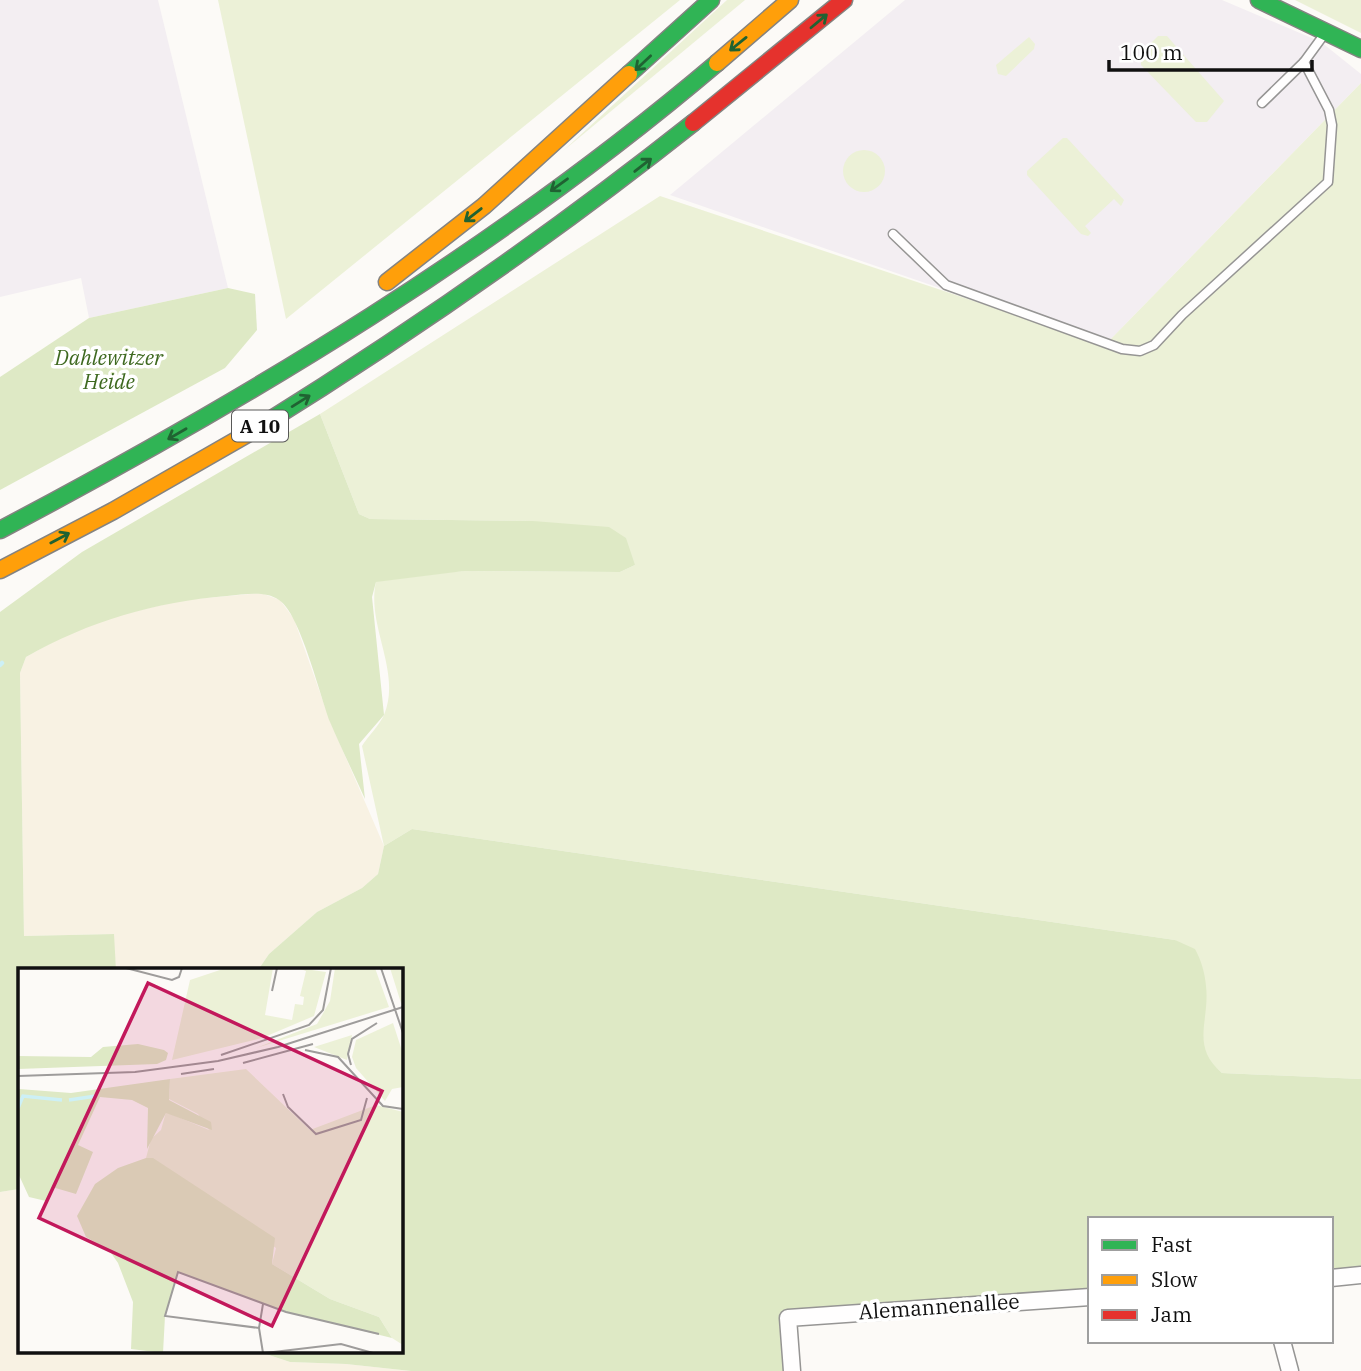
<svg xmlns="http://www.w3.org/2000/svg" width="1361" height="1371" font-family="'IBM Plex Serif',serif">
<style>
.industrial{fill:#f3eef2}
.farmland{fill:#f8f2e3}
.green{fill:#ecf1d7}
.forest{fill:#dee9c5}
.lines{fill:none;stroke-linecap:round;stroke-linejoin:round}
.stream{stroke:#cdf0f6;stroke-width:4.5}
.lane-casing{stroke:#969594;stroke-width:11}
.street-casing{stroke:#969594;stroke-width:19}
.fast-casing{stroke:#848381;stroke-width:19}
.slow-casing{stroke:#848381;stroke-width:19}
.jam-casing{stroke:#848381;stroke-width:19}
.lane{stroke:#fffefe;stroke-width:8}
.street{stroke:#fffefe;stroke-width:16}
.fast{stroke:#30b455;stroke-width:16}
.slow{stroke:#ff9f0a;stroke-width:16}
.jam{stroke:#e5322d;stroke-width:16}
.oneway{stroke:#206232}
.labels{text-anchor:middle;stroke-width:7;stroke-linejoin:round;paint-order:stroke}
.shield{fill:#fff;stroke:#585858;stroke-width:2}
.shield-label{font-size:19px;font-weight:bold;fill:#101010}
.park-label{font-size:21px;font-style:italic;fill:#3e6920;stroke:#fff}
.street-label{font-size:21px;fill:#101010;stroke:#fff}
.inset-river{fill:none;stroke:#cdf0f6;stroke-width:3.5}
.inset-road{fill:none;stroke:#9e9c9b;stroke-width:2}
.view{fill:#c2185b;fill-opacity:0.15;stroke:#c2185b;stroke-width:3.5}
.inset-edge{fill:none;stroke:#101010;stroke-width:3.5}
</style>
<rect width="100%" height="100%" fill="#fcfaf7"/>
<g class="industrial">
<path d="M0,0H158L228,288L89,318L81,278L0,297Z"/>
<path d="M905,0H1222L1321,42L1361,74V83L1105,345L670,195Z"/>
</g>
<g class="farmland">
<path d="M261,593L280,600L294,619L330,721L384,846L378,874L362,888L317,912L269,954L258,970H116L113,934L24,936L20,673L26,657L67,634L119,615L183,600Z"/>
<path d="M19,1189V1352H260L290,1362L346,1364L411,1371H0V1192Z"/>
</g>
<g class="green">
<path d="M218,0H680L286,319Z"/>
<path d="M727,0H745L563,151Z"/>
<path d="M1295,0H1361V33Z"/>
<path d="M1158,36H1167L1224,101L1207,122H1196L1141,65V53Z"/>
<path d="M1029,37L1035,44L1034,49L1006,76L998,74L996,65Z"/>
<path d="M1361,83V1079L1222,1073L1209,1062L1202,1043L1206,987L1175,940L412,829L384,846L362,746C368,736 379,726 384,715C402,672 366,625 376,582L385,576L464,571L620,572L635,565L533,521L370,519L359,514L320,414L660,196L1105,345Z"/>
<path d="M1063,138H1067L1124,200L1121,206L1114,199L1085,226L1091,233L1088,236L1081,234L1027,175V171Z"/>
<circle cx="864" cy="171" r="21"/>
</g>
<g class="forest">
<path d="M228,288L255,294L257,330L225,368L0,490V377L89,318Z"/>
<path d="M320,414L359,514L370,519L533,521L609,527L626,538L635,565L620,572L464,571L376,582L372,597L384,715L359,744L365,799C354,774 341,748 330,722C320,696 300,613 279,600C264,590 244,595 227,596C155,602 89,621 26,657L20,673L24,936L114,934L116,970H19V1189L0,1192V612L82,552Z"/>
<path d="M412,829L1175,940L1195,949C1201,960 1205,973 1206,986C1210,1021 1190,1046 1222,1073L1361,1079V1275L1331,1278V1219H1090V1297L789,1318L792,1371H411L346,1364L290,1362L260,1352H401V970H258L269,954L317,912L362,888L378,874L384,846Z"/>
</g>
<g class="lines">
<path class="stream" d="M0,665L2,663"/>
<g class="lane-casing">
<g id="lane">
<path d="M1262,103L1304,62L1323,36"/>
<path d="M893,234L946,285L1122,349L1140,351L1154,345L1182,315L1328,182L1332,125L1329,110L1304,62"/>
</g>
</g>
<g class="street-casing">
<g id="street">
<path d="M1331,1278L1361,1275"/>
<path d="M1282,1341L1290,1371"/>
<path d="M792,1371L788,1318L1090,1297"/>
</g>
</g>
<g class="fast-casing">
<g id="fast">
<path d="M1259,0L1361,49"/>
<path d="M629,74L711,0"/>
<path d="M256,429C407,335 553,234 693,123"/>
<path d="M0,530C252,397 499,248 717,63"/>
</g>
</g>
<g class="slow-casing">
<g id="slow">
<path d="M717,63L790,0"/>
<path d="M387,282L484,206L629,74"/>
<path d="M0,570L113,511L256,429"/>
</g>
</g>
<g class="jam-casing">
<path id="jam" d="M693,123L844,0"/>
</g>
<use href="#lane" class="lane"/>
<use href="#street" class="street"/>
<use href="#fast" class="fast"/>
<use href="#slow" class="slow"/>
<use href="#jam" class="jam"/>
</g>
<defs><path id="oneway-shaft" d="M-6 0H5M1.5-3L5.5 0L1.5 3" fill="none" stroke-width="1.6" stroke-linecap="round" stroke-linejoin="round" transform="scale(1.75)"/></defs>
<g class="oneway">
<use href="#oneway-shaft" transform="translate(819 21) rotate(-40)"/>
<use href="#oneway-shaft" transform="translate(738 44) rotate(141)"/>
<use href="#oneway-shaft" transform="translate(643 63) rotate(137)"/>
<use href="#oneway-shaft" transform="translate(643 165) rotate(-38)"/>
<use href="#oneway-shaft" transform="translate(559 185) rotate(144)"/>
<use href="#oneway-shaft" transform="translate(473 215) rotate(142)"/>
<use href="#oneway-shaft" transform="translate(301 401) rotate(-32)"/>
<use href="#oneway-shaft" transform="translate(177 434) rotate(150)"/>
<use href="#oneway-shaft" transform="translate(60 538) rotate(-28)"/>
</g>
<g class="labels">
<rect class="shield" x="232" y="410.5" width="56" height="31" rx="5"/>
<g class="shield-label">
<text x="260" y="433">A 10</text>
</g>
<g class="park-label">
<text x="109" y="365">Dahlewitzer<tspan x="109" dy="24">Heide</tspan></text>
</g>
<g class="street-label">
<text transform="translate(939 1307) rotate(-4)" y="7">Alemannenallee</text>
</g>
</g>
<g transform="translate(18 968)">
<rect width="385" height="385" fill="#fcfaf7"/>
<path d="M255,0L247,47L274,52L277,36L285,37L286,29L282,28L288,3L280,0L308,4L296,48L244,70L154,92L172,12L205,1ZM317,0H357L371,39L238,80L299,56L312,33ZM372,0H385V34L383,35ZM375,55L385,86V119L374,121L367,133L338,100L334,89L338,72ZM334,67L329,92L296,79ZM228,101L292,162L358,137L385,144V377L374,370L361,349L312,331L254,296L258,280L128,190L133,171L143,162L148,144L191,162L180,146L151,131L152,111Z" fill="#ecf1d7"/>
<path d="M120,76L146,82L150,85L148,92L139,96L0,101V88L73,89L85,79ZM152,111L151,132L193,154L194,162L148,145L129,181L130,140L114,132L82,129L60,177L75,184L58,226L34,219L28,233L11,229L0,205L1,121L53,125ZM128,190H135L257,270L254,296L312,331L361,349L374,370L268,344L160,304L147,348L145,385L113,381L115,334L100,295L91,282L68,269L59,248L77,216L100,200Z" fill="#dee9c5"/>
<path class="inset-river" d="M51,132L78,128M0,140L5,128L44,132"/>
<path class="inset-road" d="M108,0L154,12L161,9L164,0M363,0L385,65M254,23L259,0M287,82L320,89L365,138L385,141M203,87L291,57L305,42L313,0M225,95L295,76M333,97L330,86L334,71L359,55M163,106L196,101M0,108L117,104L200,93L260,79L385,39M265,126L270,139L298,166L343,152L349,130M245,336L241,360L245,385M241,360L147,348L160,304L268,344L361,366M247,385L323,376L355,385"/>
<path class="view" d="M130,15L364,123L254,358L21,250Z"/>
<rect width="385" height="385" class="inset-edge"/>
</g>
<rect x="1088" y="1217" width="245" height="126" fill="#ffffff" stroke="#9f9f9f" stroke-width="2"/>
<rect x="1102" y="1240" width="35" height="10" fill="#30b455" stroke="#9f9f9f" stroke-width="2"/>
<text x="1151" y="1252" font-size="21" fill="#101010">Fast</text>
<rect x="1102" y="1275" width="35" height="10" fill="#ff9f0a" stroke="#9f9f9f" stroke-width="2"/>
<text x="1151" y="1287" font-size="21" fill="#101010">Slow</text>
<rect x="1102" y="1310" width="35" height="10" fill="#e5322d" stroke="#9f9f9f" stroke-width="2"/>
<text x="1151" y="1322" font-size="21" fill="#101010">Jam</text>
<path d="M1109 60v10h203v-10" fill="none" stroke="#101010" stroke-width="3.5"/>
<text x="1120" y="60" font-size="21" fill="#101010" stroke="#ffffff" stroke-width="5" paint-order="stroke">100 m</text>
</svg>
